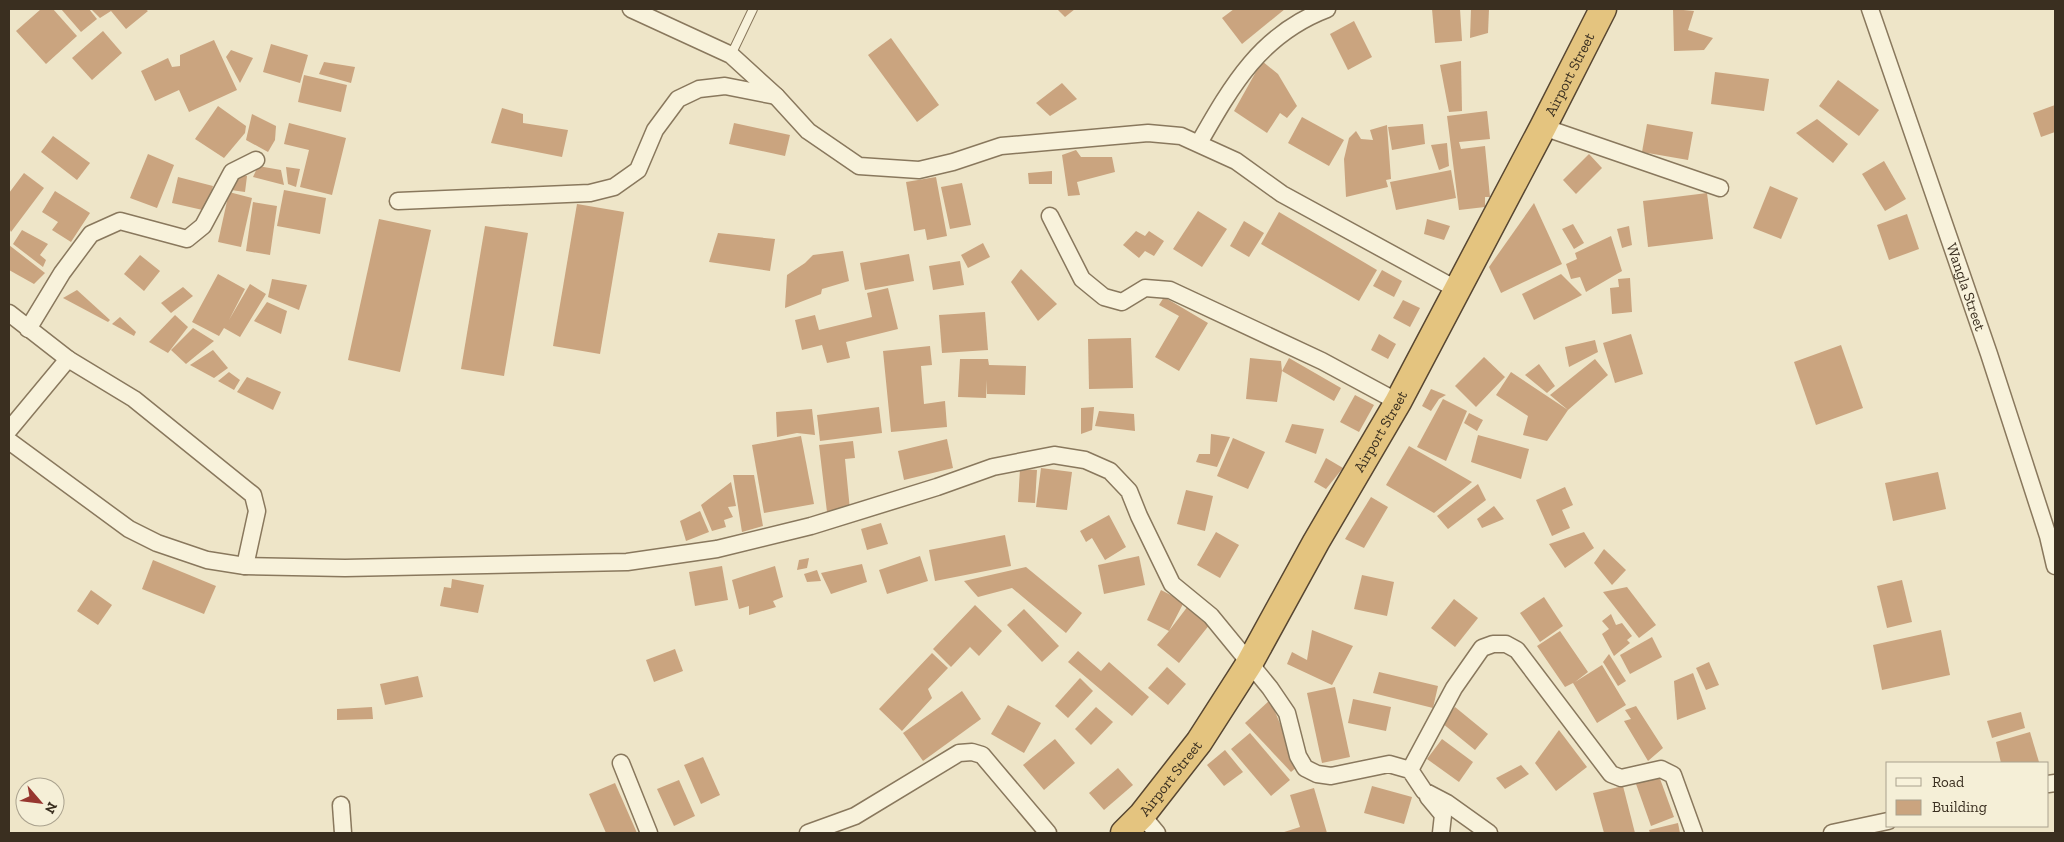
<svg xmlns="http://www.w3.org/2000/svg" width="2064" height="842" font-family="'Zilla Slab',serif">
<style>
.building{fill:#caa47f}
.lines{fill:none;stroke-linecap:round;stroke-linejoin:round}
.service-casing{stroke:#89785d;stroke-width:10}
.minor-casing{stroke:#89785d;stroke-width:19}
.trunk-casing{stroke:#574631;stroke-width:29}
.service{stroke:#f8f2db;stroke-width:8}
.minor{stroke:#f8f2db;stroke-width:16}
.trunk{stroke:#e4c47f;stroke-width:26}
.labels{text-anchor:middle;stroke-width:5;stroke-linejoin:round;paint-order:stroke}
.street-label{font-size:15px;fill:#3a2f20;stroke:#f5efd7}
</style>
<rect width="100%" height="100%" fill="#eee5c8"/>
<g class="building">
<path d="M41,9H53L77,36L46,64L16,31Z"/>
<path d="M61,9H89L97,19L81,32Z"/>
<path d="M91,9H145L148,11L126,29L111,11L100,18Z"/>
<path d="M1057,9H1075L1065,17Z"/>
<path d="M1234,9H1285L1242,44L1222,18Z"/>
<path d="M1432,9H1460L1462,41L1435,43Z"/>
<path d="M1471,9H1489L1488,33L1470,38Z"/>
<path d="M1673,9L1694,11L1688,30L1713,38L1704,50L1674,51Z"/>
<path d="M1354,21L1372,57L1348,70L1330,34Z"/>
<path d="M103,31L122,53L92,80L72,58Z"/>
<path d="M891,38L939,105L917,122L868,55Z"/>
<path d="M214,40L237,90L189,112L179,90L155,101L141,71L168,58L172,67L180,66V55Z"/>
<path d="M271,44L308,55L300,83L263,72Z"/>
<path d="M231,50L253,58L240,83L226,57Z"/>
<path d="M1262,61L1278,74L1297,106L1287,118L1280,113L1267,133L1234,111Z"/>
<path d="M1461,61L1462,111L1449,112L1440,65Z"/>
<path d="M324,62L355,67L351,83L319,74Z"/>
<path d="M1715,72L1769,79L1764,111L1711,104Z"/>
<path d="M304,75L347,85L341,112L298,102Z"/>
<path d="M1838,80L1879,110L1859,136L1819,106Z"/>
<path d="M1062,83L1077,99L1050,116L1036,103Z"/>
<path d="M2055,105V132L2041,137L2033,113Z"/>
<path d="M218,106L246,126L245,133L224,158L195,139Z"/>
<path d="M502,108L523,114V123L568,130L562,157L491,143Z"/>
<path d="M1487,111L1490,139L1459,142L1461,149L1485,146L1490,197H1485V207L1459,210L1447,116Z"/>
<path d="M252,114L276,126L275,140L268,152L246,140Z"/>
<path d="M1302,117L1344,140L1329,166L1288,143Z"/>
<path d="M1817,119L1848,144L1833,163L1796,133Z"/>
<path d="M289,123L346,138L332,195L300,187L309,150L284,144Z"/>
<path d="M734,123L790,135L785,156L729,144Z"/>
<path d="M1423,124L1425,144L1392,150L1388,127Z"/>
<path d="M1647,124L1693,132L1688,160L1642,152Z"/>
<path d="M1387,125L1391,179L1386,180L1388,187L1346,197L1344,159L1349,138L1356,131L1361,139L1373,140L1370,130Z"/>
<path d="M53,136L90,163L77,180L41,152Z"/>
<path d="M1447,143L1449,166L1439,170L1431,145Z"/>
<path d="M1076,150L1081,157H1112L1115,172L1077,182L1080,195L1068,196L1062,155Z"/>
<path d="M148,154L174,165L157,208L130,198Z"/>
<path d="M1589,154L1602,168L1576,194L1563,180Z"/>
<path d="M1884,161L1906,199L1885,211L1862,174Z"/>
<path d="M258,166L281,170L284,185L253,177Z"/>
<path d="M286,167L300,169L296,187L288,184Z"/>
<path d="M1451,170L1456,198L1396,210L1390,182Z"/>
<path d="M1052,171V184H1029L1028,173Z"/>
<path d="M24,173L44,188L11,232L9,228V193Z"/>
<path d="M235,175L247,176L245,192L231,190Z"/>
<path d="M178,177L213,186L207,211L172,203Z"/>
<path d="M936,177L947,236L927,240L925,229L914,231L906,182Z"/>
<path d="M962,183L971,225L950,229L941,187Z"/>
<path d="M1770,186L1798,198L1781,239L1753,228Z"/>
<path d="M284,190L326,198L320,234L277,226Z"/>
<path d="M55,191L90,213L71,242L52,230L58,222L42,212Z"/>
<path d="M229,192L252,198L241,247L218,242Z"/>
<path d="M1707,193L1713,239L1648,247L1643,201Z"/>
<path d="M253,202L277,206L270,255L246,251Z"/>
<path d="M1534,203L1562,264L1501,293L1489,267Z"/>
<path d="M577,204L624,212L600,354L553,346Z"/>
<path d="M1198,211L1227,229L1202,267L1173,249Z"/>
<path d="M1279,212L1377,270L1359,301L1261,244Z"/>
<path d="M1907,214L1919,249L1889,260L1877,225Z"/>
<path d="M379,219L431,230L400,372L348,360Z"/>
<path d="M1427,219L1450,226L1444,240L1424,234Z"/>
<path d="M1244,221L1264,233L1249,257L1230,246Z"/>
<path d="M1573,224L1584,243L1574,249L1562,229Z"/>
<path d="M485,226L528,233L504,376L461,369Z"/>
<path d="M1629,226L1632,245L1622,248L1617,229Z"/>
<path d="M22,230L48,244L40,255L46,260L43,267L13,244Z"/>
<path d="M1136,231L1145,236L1149,231L1164,241L1154,256L1145,251L1139,258L1123,245Z"/>
<path d="M718,233L775,239L770,271L709,262Z"/>
<path d="M1611,236L1622,271L1586,292L1580,277L1571,279L1566,264L1577,259L1575,253Z"/>
<path d="M983,243L990,257L968,268L961,255Z"/>
<path d="M9,245L45,273L34,284L9,270Z"/>
<path d="M843,251L849,281L822,289L821,294L785,308L787,275L805,263L813,255Z"/>
<path d="M909,254L914,281L865,290L860,263Z"/>
<path d="M140,255L160,271L144,291L124,274Z"/>
<path d="M960,261L964,285L933,290L929,266Z"/>
<path d="M1021,269L1057,304L1038,321L1011,282Z"/>
<path d="M1382,270L1402,281L1394,297L1373,286Z"/>
<path d="M218,274L245,289L229,320L250,284L266,294L240,337L224,328L219,336L192,322Z"/>
<path d="M1561,274L1582,295L1534,320L1522,294Z"/>
<path d="M1630,278L1632,312L1612,314L1610,288L1619,287L1618,279Z"/>
<path d="M272,279L307,285L299,310L268,297Z"/>
<path d="M183,287L193,296L171,313L161,303Z"/>
<path d="M888,288L898,329L846,342L850,358L827,363L822,345L802,350L795,320L815,315L819,330L872,317L867,293Z"/>
<path d="M77,290L110,320L108,322L63,298Z"/>
<path d="M1164,297L1208,323L1179,371L1155,357L1179,316L1159,305Z"/>
<path d="M1403,300L1420,308L1410,327L1393,318Z"/>
<path d="M267,302L287,311L281,334L254,321Z"/>
<path d="M985,312L988,350L942,353L939,315Z"/>
<path d="M175,315L188,327L168,353L149,342Z"/>
<path d="M120,317L136,332L134,336L112,324Z"/>
<path d="M193,328L214,341L186,364L171,350Z"/>
<path d="M1379,334L1396,344L1388,359L1371,350Z"/>
<path d="M1631,334L1643,374L1615,383L1603,343Z"/>
<path d="M1131,338L1133,388L1089,389L1088,339Z"/>
<path d="M1595,340L1598,352L1569,367L1565,347Z"/>
<path d="M1841,345L1863,408L1816,425L1794,362Z"/>
<path d="M930,346L932,365L921,366L924,404L945,401L947,427L891,432L883,351Z"/>
<path d="M213,350L228,368L214,378L190,365Z"/>
<path d="M1484,357L1505,377L1476,407L1455,386Z"/>
<path d="M1250,358L1281,361L1282,371L1289,358L1341,388L1334,401L1282,371L1277,402L1246,399Z"/>
<path d="M960,359H988L989,365L1026,366L1025,395L987,394V380L986,398L958,397Z"/>
<path d="M1595,359L1608,375L1568,410L1547,441L1523,435L1528,416L1496,395L1511,372L1568,410L1550,395Z"/>
<path d="M1539,364L1555,386L1547,393L1525,375Z"/>
<path d="M229,372L240,380L234,390L218,381Z"/>
<path d="M247,377L281,392L273,410L237,392Z"/>
<path d="M1431,389L1446,395L1439,399L1431,411L1422,406Z"/>
<path d="M1355,395L1374,405L1359,432L1340,422Z"/>
<path d="M1443,399L1467,411L1446,461L1417,447Z"/>
<path d="M879,407L882,433L820,441L817,415Z"/>
<path d="M1094,407L1092,430L1081,434V408Z"/>
<path d="M812,409L815,435L797,433L777,437L776,412Z"/>
<path d="M1099,411L1134,414L1135,431L1095,426Z"/>
<path d="M1469,413L1483,420L1477,431L1464,423Z"/>
<path d="M1292,424L1324,429L1316,454L1285,442Z"/>
<path d="M1211,434L1230,437L1217,467L1196,462L1199,454H1210Z"/>
<path d="M1478,435L1529,449L1521,479L1471,462Z"/>
<path d="M801,436L814,504L764,513L752,445Z"/>
<path d="M1233,438L1265,452L1248,489L1217,476Z"/>
<path d="M947,439L953,468L904,480L898,451Z"/>
<path d="M853,441L855,458L845,459L850,510L827,512L819,445Z"/>
<path d="M1409,446L1472,482L1434,513L1386,485Z"/>
<path d="M1326,458L1343,468L1326,489L1314,482Z"/>
<path d="M1041,468L1072,472L1067,510L1036,507Z"/>
<path d="M1020,469L1037,470L1035,503L1018,502Z"/>
<path d="M1938,472L1946,509L1893,521L1885,483Z"/>
<path d="M733,475H754L763,526L742,532Z"/>
<path d="M731,482L736,506L728,507L733,517L724,520L726,527L712,531L701,505Z"/>
<path d="M1478,484L1486,500L1448,529L1437,516Z"/>
<path d="M1565,487L1573,505L1562,510L1570,528L1552,536L1536,500Z"/>
<path d="M1186,490L1213,496L1205,531L1177,524Z"/>
<path d="M1371,497L1388,507L1364,548L1345,539Z"/>
<path d="M1494,506L1504,519L1482,528L1477,519Z"/>
<path d="M700,511L709,532L686,541L680,521Z"/>
<path d="M1109,515L1126,547L1105,560L1092,538L1086,542L1080,531Z"/>
<path d="M881,523L888,544L867,550L861,529Z"/>
<path d="M1216,532L1239,545L1220,578L1197,565Z"/>
<path d="M1584,532L1594,548L1565,568L1549,544Z"/>
<path d="M1005,535L1011,566L935,581L929,550Z"/>
<path d="M1604,549L1626,570L1612,585L1594,563Z"/>
<path d="M920,556L928,581L887,594L879,570Z"/>
<path d="M1139,556L1145,585L1104,594L1098,565Z"/>
<path d="M809,558L807,568L797,570L799,560Z"/>
<path d="M153,560L216,586L204,614L142,589Z"/>
<path d="M862,564L867,582L831,594L821,573Z"/>
<path d="M722,566L728,600L695,606L689,572Z"/>
<path d="M775,566L783,597L773,601L776,607L749,615V606L739,609L732,580Z"/>
<path d="M1026,567L1082,613L1066,633L1012,588L978,597L964,581Z"/>
<path d="M817,570L821,581L807,582L804,574Z"/>
<path d="M1362,575L1394,582L1387,616L1354,609Z"/>
<path d="M452,579L484,585L478,613L440,606L444,587L451,588Z"/>
<path d="M1902,580L1912,622L1887,628L1877,586Z"/>
<path d="M1627,587L1656,625L1639,638L1603,592Z"/>
<path d="M91,590L112,605L98,625L77,611Z"/>
<path d="M1161,590L1184,602L1169,631L1188,606L1210,624L1179,663L1157,645L1169,631L1147,620Z"/>
<path d="M1544,597L1563,626L1540,642L1520,613Z"/>
<path d="M1454,599L1478,618L1455,647L1431,628Z"/>
<path d="M975,605L1002,631L979,656L970,647L951,667L933,649Z"/>
<path d="M1024,609L1059,646L1042,662L1007,625Z"/>
<path d="M1611,614L1616,625L1622,623L1632,636L1627,640L1630,643L1614,656L1602,634L1609,629L1602,621Z"/>
<path d="M1312,630L1353,646L1332,685L1287,664L1292,652L1307,660Z"/>
<path d="M1941,630L1950,675L1882,690L1873,645Z"/>
<path d="M1560,631L1588,672L1575,682L1602,665L1626,705L1597,723L1573,683L1565,687L1537,646Z"/>
<path d="M1652,637L1662,657L1630,674L1620,655Z"/>
<path d="M675,649L683,671L654,682L646,660Z"/>
<path d="M1078,651L1101,671L1109,662L1149,697L1132,716L1068,662Z"/>
<path d="M932,653L948,668L928,689L932,698L902,731L879,709Z"/>
<path d="M1609,654L1626,681L1618,686L1603,662Z"/>
<path d="M1709,662L1719,685L1706,690L1696,668Z"/>
<path d="M1167,667L1186,684L1168,705L1148,688Z"/>
<path d="M1379,672L1438,686L1433,708L1373,693Z"/>
<path d="M1693,673L1706,709L1677,720L1674,681Z"/>
<path d="M418,676L423,697L385,705L380,684Z"/>
<path d="M1080,678L1093,691L1068,718L1055,706Z"/>
<path d="M1335,687L1350,757L1322,763L1307,693Z"/>
<path d="M962,691L981,719L923,761L903,733Z"/>
<path d="M1353,699L1391,707L1386,731L1348,723Z"/>
<path d="M1270,700L1298,766L1291,772L1245,723Z"/>
<path d="M1008,705L1041,723L1024,753L991,734Z"/>
<path d="M1636,706L1663,748L1648,761L1624,721L1631,719L1625,710Z"/>
<path d="M372,707L373,719L337,720V709Z"/>
<path d="M1096,707L1113,722L1091,745L1075,729Z"/>
<path d="M1455,707L1488,734L1475,750L1442,723Z"/>
<path d="M2021,712L2025,728L1992,738L1987,721Z"/>
<path d="M1559,730L1587,767L1556,791L1535,763Z"/>
<path d="M2030,732L2039,762L2001,763L1996,742Z"/>
<path d="M1250,733L1290,780L1271,796L1231,749Z"/>
<path d="M1055,739L1075,763L1044,790L1023,765Z"/>
<path d="M1442,739L1473,762L1459,782L1427,759Z"/>
<path d="M1225,750L1243,772L1224,786L1207,765Z"/>
<path d="M703,757L720,795L701,804L684,765Z"/>
<path d="M1521,765L1529,774L1505,789L1496,778Z"/>
<path d="M1118,768L1133,785L1104,810L1089,793Z"/>
<path d="M1659,776L1674,817L1651,826L1636,784Z"/>
<path d="M679,780L695,816L674,826L657,789Z"/>
<path d="M615,783L637,833H606L589,794Z"/>
<path d="M1372,786L1412,797L1404,824L1364,813Z"/>
<path d="M1623,786L1635,833H1604L1593,793Z"/>
<path d="M1314,788L1327,833H1281L1300,827L1290,795Z"/>
<path d="M1678,823L1680,833H1650L1649,830Z"/>
</g>
<g class="lines">
<g class="service-casing">
<path id="service" d="M731,55L753,9"/>
</g>
<g class="minor-casing">
<g id="minor">
<path d="M631,9L731,55L776,96L808,131L859,166L919,170L953,162L1001,146L1148,133L1181,136L1236,161L1282,194L1456,289"/>
<path id="s1" d="M1870,9L1989,354L2048,536L2055,566"/>
<path d="M1543,127L1720,188"/>
<path d="M1199,143C1232,85 1261,34 1327,9"/>
<path d="M398,201L590,193L614,187L638,170L655,130L678,99L699,89L725,86L776,96"/>
<path d="M1050,216L1082,279L1104,297L1122,302L1145,288L1170,290L1322,361L1398,402"/>
<path d="M9,313L68,359L134,399L253,495L257,511L245,566"/>
<path d="M28,329L62,273L91,234L120,221L187,239L203,226L232,172L256,160"/>
<path d="M9,430L68,359"/>
<path d="M9,441L129,529L157,543L207,560L245,566L345,568L627,562L717,549L811,526L937,487L993,467L1054,455L1085,460L1110,471L1129,491L1139,516L1172,584L1211,616L1270,688L1287,713L1298,756L1305,768L1317,774L1331,776L1389,764L1410,770L1424,791L1447,803L1489,833"/>
<path d="M621,763L649,833"/>
<path d="M1410,770L1454,688L1482,648L1493,644H1506L1517,650L1611,774L1621,778L1661,769L1673,775L1694,833"/>
<path d="M2048,784L2055,783"/>
<path d="M1428,797L1443,815L1441,833"/>
<path d="M341,805L343,833"/>
<path d="M1142,815L1157,833"/>
<path d="M808,833L855,816L959,753L972,752L982,755L1048,833"/>
<path d="M1832,833L1888,821"/>
</g>
</g>
<g class="trunk-casing">
<g id="trunk">
<path id="s2" d="M1124,833L1142,815L1199,742L1249,664L1316,542L1398,402L1543,127L1603,9"/>
</g>
</g>
<use href="#service" class="service"/>
<use href="#minor" class="minor"/>
<use href="#trunk" class="trunk"/>
</g>
<g class="labels">
<g class="street-label">
<text dy="5" stroke="none"><textPath href="#s2" startOffset="882">Airport Street</textPath></text>
<text dy="5" stroke="none"><textPath href="#s1" startOffset="294">Wangla Street</textPath></text>
<text dy="5" stroke="none"><textPath href="#s2" startOffset="478">Airport Street</textPath></text>
<text dy="5" stroke="none"><textPath href="#s2" startOffset="72">Airport Street</textPath></text>
</g>
</g>
<rect width="2064" height="842" fill="none" stroke="#3a2f20" stroke-width="20"/>
<rect x="1886" y="762" width="162" height="65" fill="#f5efd7" stroke="#aaa28e"/>
<rect x="1896" y="778" width="25" height="8" fill="#f8f2db" stroke="#aaa28e"/>
<text x="1932" y="787" font-size="15" fill="#3a2f20">Road</text>
<rect x="1896" y="800" width="25" height="15" fill="#caa47f" stroke="#aaa28e"/>
<text x="1932" y="812" font-size="15" fill="#3a2f20">Building</text>
<g transform="translate(40 802) rotate(118)"><circle r="24" fill="#f5efd7" stroke="#aaa28e"/>
<path d="M0-4L9 19L0 12L-9 19Z" fill="#97362f"/>
<text y="-8" font-size="14" font-weight="bold" text-anchor="middle" fill="#3a2f20">N</text>
</g>
</svg>
